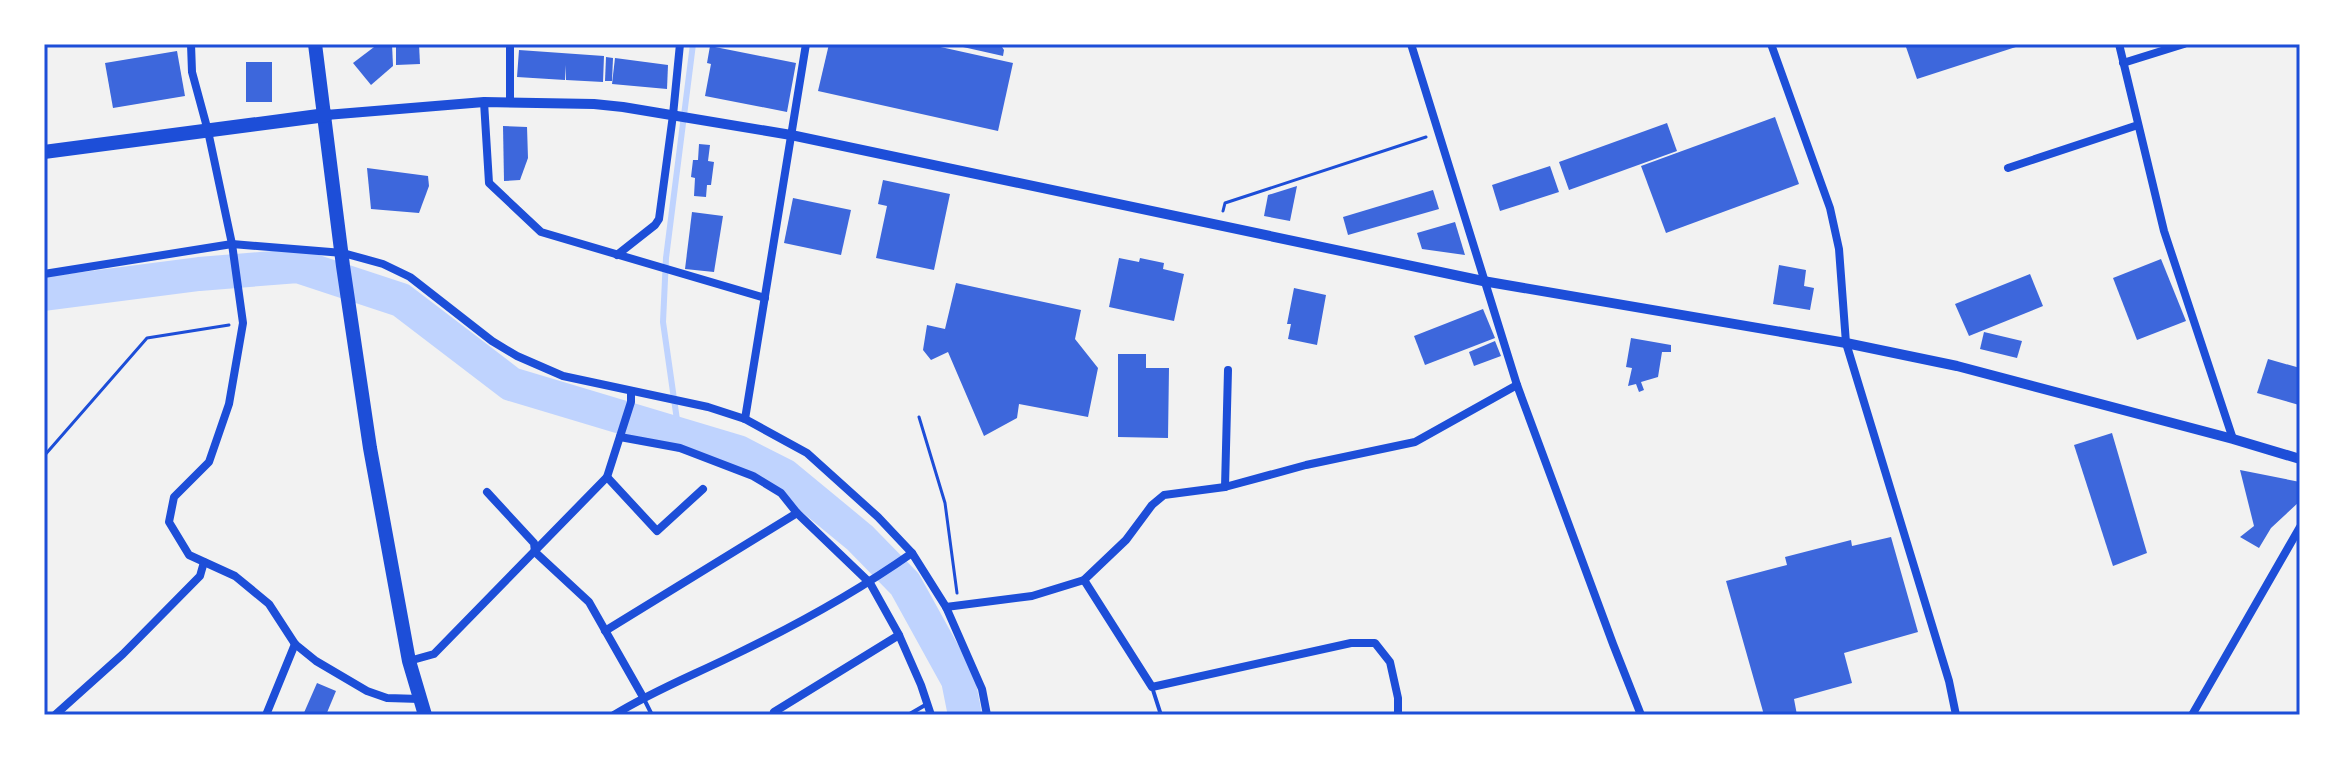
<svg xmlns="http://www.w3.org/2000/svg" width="2344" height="759" font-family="'IBM Plex Sans',sans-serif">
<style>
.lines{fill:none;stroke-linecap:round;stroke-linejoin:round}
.stream{stroke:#bfd3fe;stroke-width:6}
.river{stroke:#bfd3fe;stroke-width:34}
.building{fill:#3d67dc}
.path{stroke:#1d4ed8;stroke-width:3}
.service{stroke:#1d4ed8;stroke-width:4}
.minor{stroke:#1d4ed8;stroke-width:8}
.tertiary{stroke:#1d4ed8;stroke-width:10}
.trunk{stroke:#1d4ed8;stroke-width:14}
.neatline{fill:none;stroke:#1d4ed8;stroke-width:3}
</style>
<rect width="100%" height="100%" fill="#f2f2f2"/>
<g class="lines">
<path class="stream" d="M679,434L663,322L666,258L693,44"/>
<path class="river" d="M44,294L199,274L298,266L401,300L511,384L738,452L785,476L860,538L905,584L958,680L965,715"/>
</g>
<g class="building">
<path d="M378,44H392L393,66L371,85L353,63Z"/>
<path d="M396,44H419L420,64L396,65Z"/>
<path d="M829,44H927L1013,63L998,131L818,91Z"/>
<path d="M964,44H1000L1004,50L1003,56L963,47Z"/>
<path d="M1905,44H2022V45L1917,79Z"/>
<path d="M710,46L796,63L787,112L705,96L711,64L707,63Z"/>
<path d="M519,50L604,56L603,82L566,80V65L565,80L517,77Z"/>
<path d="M177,51L185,96L113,108L105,63Z"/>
<path d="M606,57L613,58L612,81H605Z"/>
<path d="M615,58L668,65L667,89L612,84Z"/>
<rect x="246" y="62" width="26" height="40"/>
<path d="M1775,117L1799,184L1666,233L1641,166Z"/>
<path d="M1667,123L1677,151L1569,190L1559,162Z"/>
<path d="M503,126L527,127L528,158L520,180L504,181Z"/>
<path d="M699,144L710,145L708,161L714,162L711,185H707L706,197L694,196L695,178L691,177L693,160H698Z"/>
<path d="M1550,166L1559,192L1500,211L1492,185Z"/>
<path d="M367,168L428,176L429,186L419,213L371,209Z"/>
<path d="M883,180L950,194L934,270L876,258L887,206L878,204Z"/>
<path d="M1297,186L1290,221L1264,216L1268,195Z"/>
<path d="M1433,190L1439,209L1348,235L1343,217Z"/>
<path d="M793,198L851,210L841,255L784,243Z"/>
<path d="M692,212L723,216L714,272L685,269Z"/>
<path d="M1455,222L1465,255L1422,249L1417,233Z"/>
<path d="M1119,258L1139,262L1140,258L1164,263L1163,269L1184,274L1174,321L1109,307Z"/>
<path d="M2161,259L2186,321L2137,340L2113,278Z"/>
<path d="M1779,265L1806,270L1804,286L1814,288L1810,310L1773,304Z"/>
<path d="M2030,274L2043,306L1969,336L1955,304Z"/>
<path d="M956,283L1081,310L1075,339L1098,368L1088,417L1019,404L1017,418L984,436L948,352L931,360L923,350L927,325L945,329Z"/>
<path d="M1294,288L1326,295L1317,345L1288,339L1291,324H1287Z"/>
<path d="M1483,309L1495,338L1425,365L1414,336Z"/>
<path d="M1984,332L2022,341L2017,358L1980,349Z"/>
<path d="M1631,338L1671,345V352H1662L1658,377L1641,382L1644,390L1639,392L1636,384L1628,386L1632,368L1626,367Z"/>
<path d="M1495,341L1501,356L1474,366L1469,352Z"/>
<path d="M1118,354H1146V368H1169L1168,438L1118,437Z"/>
<path d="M2268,359L2300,368L2299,405L2257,393Z"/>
<path d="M2112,433L2147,553L2113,566L2074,445Z"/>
<path d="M2240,470L2300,482V501L2271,528L2259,548L2240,537L2254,526Z"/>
<path d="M1891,537L1918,632L1844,653L1852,683L1794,699L1797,715H1764L1726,581L1787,565L1785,557L1851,540L1852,546Z"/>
<path d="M317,683L336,691L326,715H303Z"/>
</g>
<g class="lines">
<g class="path">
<path d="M1223,211L1225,203L1426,137"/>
<path d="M919,417L945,503L957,593"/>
<path d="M44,456L147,338L229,325"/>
</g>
<g class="service">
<path d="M1152,687L1161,715"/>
<path d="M644,699L652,715"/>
<path d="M908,715L927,704"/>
</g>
<g class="minor">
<path d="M191,44L192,72L208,131L232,244L243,323L229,404L209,462L174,497L169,522L189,555L235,576L269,604L295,644L316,661L367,691L387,698L420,699"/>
<path d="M510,44V101"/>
<path d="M1411,44L1517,385L1613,644L1641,715"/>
<path d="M1771,44L1830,208L1839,249L1846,343L1949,681L1956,715"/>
<path d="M2119,44L2164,231L2233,439"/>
<path d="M2123,63L2184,44"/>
<path d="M484,102L489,183L541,232L765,298"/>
<path d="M2008,168L2138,125"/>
<path d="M617,255L655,225L659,219L673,115L680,44"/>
<path d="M44,274L232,244L343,253L383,264L410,277L492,341L517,356L563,376L708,407L745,419L807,453L878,517L912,553L946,607L982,689L987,715"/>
<path d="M745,419L806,44"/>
<path d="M620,437L680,448L753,476L781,493L797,513L870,583L899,635L921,685L931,715"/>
<path d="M607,477L657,531L703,489"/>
<path d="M1225,487L1228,370"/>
<path d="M487,492L534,543L535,552L589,602L643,697"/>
<path d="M1084,580L1152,687L1351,643H1375L1390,662L1398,698V715"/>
<path d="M946,607L1032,596L1084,580L1126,540L1152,505L1164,495L1225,487L1306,465L1415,442L1517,385"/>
<path d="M605,631L797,513"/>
<path d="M409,661L434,654L607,477L631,402V391"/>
<path d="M774,712L899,635"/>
<path d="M55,715L123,654L200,576L204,562"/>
<path d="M266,715L295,644"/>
<path d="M614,715C651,692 691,676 730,657C793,627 855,593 912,553"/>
<path d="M2192,715L2300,527"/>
</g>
<path class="tertiary" d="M326,115L484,102L594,104L623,107L791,135L1483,281L1846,343L1957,366L2233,439L2300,459"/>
<g class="trunk">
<path d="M315,44L343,266L370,448L409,661L425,715"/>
<path d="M44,152L326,115"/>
</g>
</g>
<rect width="2344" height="759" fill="none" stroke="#ffffff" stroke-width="92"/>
<rect x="46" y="46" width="2252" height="667" class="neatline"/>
</svg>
